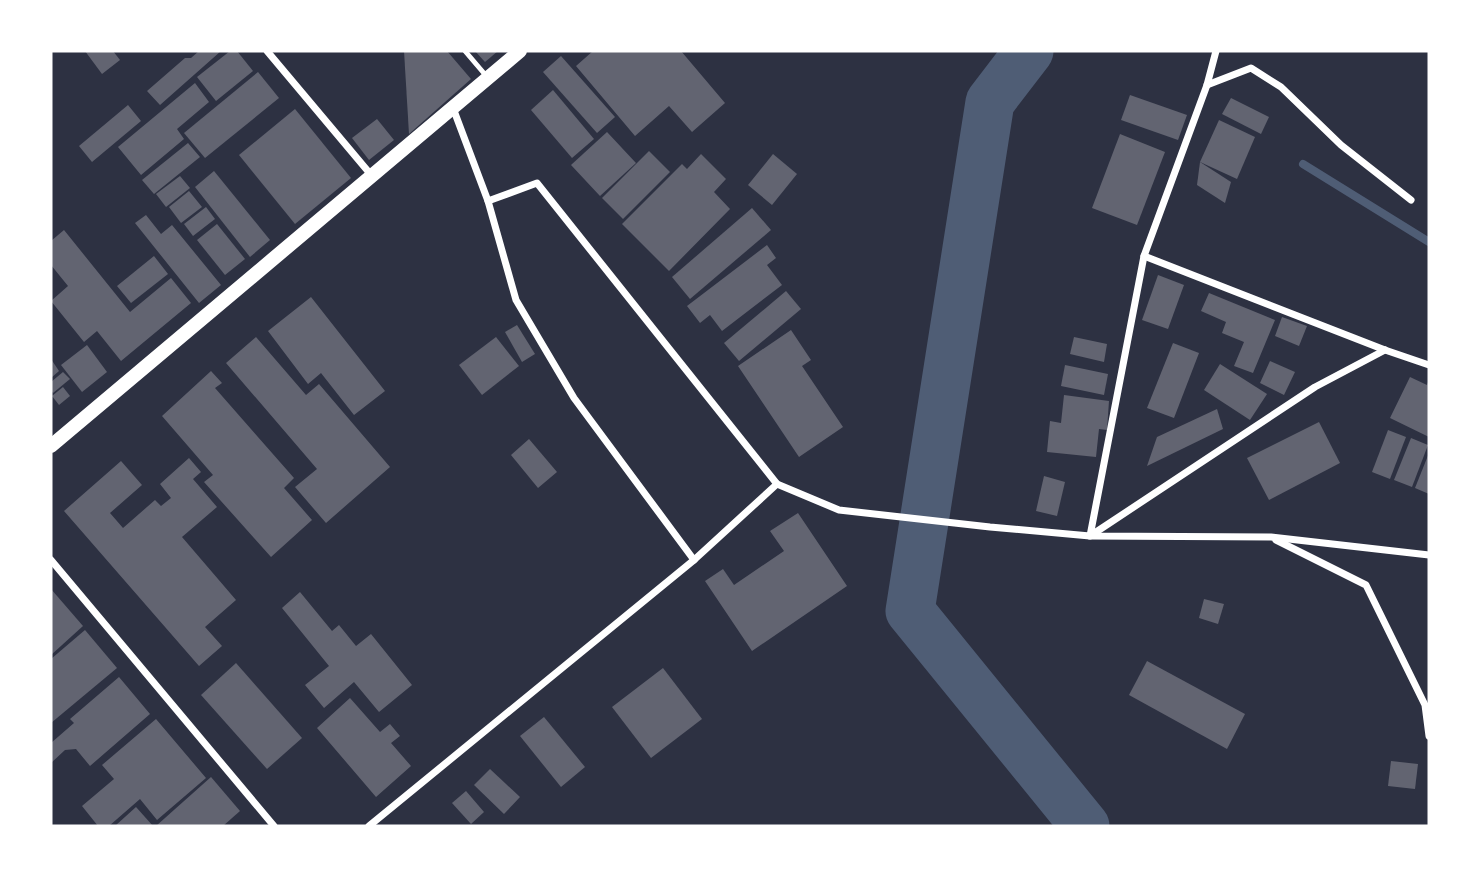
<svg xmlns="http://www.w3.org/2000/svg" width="1480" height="877" font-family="'Fira Sans',sans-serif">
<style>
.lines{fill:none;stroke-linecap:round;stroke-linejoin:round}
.stream{stroke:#4f5d75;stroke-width:8}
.river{stroke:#4f5d75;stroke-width:49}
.building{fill:#626471}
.service{stroke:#fff;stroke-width:5}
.minor{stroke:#fff;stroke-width:7}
.secondary{stroke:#fff;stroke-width:14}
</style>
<rect width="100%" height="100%" fill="#2d3142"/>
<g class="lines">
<path class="stream" d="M1303,164L1429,242"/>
<path class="river" d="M1029,51L990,102L910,611L1085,826"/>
</g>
<g class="building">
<path d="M85,51H113L120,60L102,74Z"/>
<path d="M199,51H221L160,105L147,91L185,58H191Z"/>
<path d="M230,51H237L253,71L216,101L197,77Z"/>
<path d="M404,51H447L471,79L409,134Z"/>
<path d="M475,51H498L485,62Z"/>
<path d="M593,51H681L725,103L692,132L669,106L635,136L576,66Z"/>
<path d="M561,56L615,117L597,133L543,72Z"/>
<path d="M258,72L279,98L205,158L184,133Z"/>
<path d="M195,83L209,102L177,129L184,139L141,175L118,147Z"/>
<path d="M553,90L594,139L572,158L531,110Z"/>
<path d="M1130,95L1187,115L1178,140L1121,120Z"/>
<path d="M1231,98L1269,117L1261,134L1222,114Z"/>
<path d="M128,105L141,121L92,162L79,146Z"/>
<path d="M295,109L351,178L295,224L239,155Z"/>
<path d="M377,119L394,140L369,160L352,138Z"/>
<path d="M1219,120L1255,137L1237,179L1200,162Z"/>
<path d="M607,132L636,163L600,196L571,165Z"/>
<path d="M1120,134L1165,152L1137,225L1092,208Z"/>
<path d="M188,143L200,157L154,194L142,180Z"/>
<path d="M649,151L670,172L623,219L602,198Z"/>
<path d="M701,154L726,179L714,192L730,209L669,271L622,224L682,164L687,169Z"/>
<path d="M773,154L797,174L772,205L748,185Z"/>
<path d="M1200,162L1231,182L1225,203L1197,185Z"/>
<path d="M214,171L270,240L250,257L195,187Z"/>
<path d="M180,176L190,188L166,207L156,194Z"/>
<path d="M189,191L202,207L181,223L169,207Z"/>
<path d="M206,207L215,219L193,236L184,224Z"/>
<path d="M752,208L771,230L690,299L672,277Z"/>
<path d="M146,215L161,234L172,225L221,285L199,303L135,223Z"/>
<path d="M217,224L245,259L225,275L197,240Z"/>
<path d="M64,230L130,312L171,278L191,303L121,361L97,331L84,342L51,301L68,286L51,265V241Z"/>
<path d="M767,245L776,258L767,265L782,285L722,331L710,315L700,323L687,306Z"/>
<path d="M154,256L168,274L131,303L117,286Z"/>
<path d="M1158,275L1184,285L1168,329L1142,320Z"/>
<path d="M786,291L801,309L739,361L724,343Z"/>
<path d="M1209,293L1275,320L1253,373L1234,366L1244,342L1222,333L1226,322L1201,311Z"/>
<path d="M311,297L385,391L354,415L321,373L308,384L268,331Z"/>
<path d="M1282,317L1307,326L1299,346L1275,336Z"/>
<path d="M517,325L535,354L522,362L505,332Z"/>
<path d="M791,330L811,360L802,366L843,427L799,457L738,366Z"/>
<path d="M256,337L306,395L319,384L390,467L326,523L295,487L317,469L226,363Z"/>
<path d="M496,337L519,366L482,395L459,365Z"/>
<path d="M1074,337L1107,344L1104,362L1070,354Z"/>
<path d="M1173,343L1199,353L1174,418L1147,408Z"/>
<path d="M87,345L107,372L82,392L61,365Z"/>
<path d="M51,359L59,371L51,378Z"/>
<path d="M1270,361L1295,372L1284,395L1260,383Z"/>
<path d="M1220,364L1267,394L1250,420L1204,390Z"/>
<path d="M1065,365L1108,374L1104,395L1061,386Z"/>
<path d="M211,371L222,383L215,388L294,478L284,488L312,520L271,557L204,482L213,475L162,416Z"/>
<path d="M63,372L70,379L53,393L51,390V382Z"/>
<path d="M1410,377L1427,385L1429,379V437L1390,418Z"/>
<path d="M63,387L70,396L59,405L52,396Z"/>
<path d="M1064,395L1109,401L1107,430L1099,429L1096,457L1047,452L1050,421L1061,423Z"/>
<path d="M1217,409L1223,429L1147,466L1157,437Z"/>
<path d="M1319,422L1340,463L1269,500L1247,458Z"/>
<path d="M1388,430L1406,437L1390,479L1372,472Z"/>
<path d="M1411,438L1428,445L1412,487L1394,480Z"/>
<path d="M529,439L557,472L538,488L511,455Z"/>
<path d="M1429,453V494L1415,488Z"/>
<path d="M189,458L201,472L193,479L217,507L182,537L236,600L205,627L222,646L199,666L64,511L121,461L142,485L110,513L123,528L155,500L161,506L171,498L160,484Z"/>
<path d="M1044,476L1065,482L1057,516L1036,511Z"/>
<path d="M798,513L847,586L752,651L705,581L723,569L734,585L784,551L770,531Z"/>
<path d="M51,589L83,626L51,655Z"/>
<path d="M300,592L332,631L339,625L356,646L371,634L412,685L379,712L354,682L324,708L305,685L329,666L282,608Z"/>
<path d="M1204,599L1224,604L1218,624L1199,618Z"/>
<path d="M85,630L117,668L51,723V659Z"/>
<path d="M1147,661L1245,714L1227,749L1129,695Z"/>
<path d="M236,663L302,738L267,769L201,695Z"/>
<path d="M663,668L702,719L651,758L612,707Z"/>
<path d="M119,677L150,714L90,766L76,749L65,750L51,763V743L74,723L70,719Z"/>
<path d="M350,698L380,732L390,724L400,736L391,743L411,766L376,797L317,728Z"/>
<path d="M544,717L585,767L561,787L520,736Z"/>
<path d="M156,719L206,778L157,820L140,799L109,826H98L82,806L114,779L102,765Z"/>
<path d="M1391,761L1418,764L1415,789L1388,786Z"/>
<path d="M490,769L520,797L504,814L474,785Z"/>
<path d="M211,777L240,811L223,826H156Z"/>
<path d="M466,791L484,812L471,824L452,803Z"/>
<path d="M136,807L153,826H115Z"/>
</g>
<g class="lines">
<path class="service" d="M465,51L488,78"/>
<g class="minor">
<path d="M267,51L372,176"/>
<path d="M1216,51L1207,85L1144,256L1090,536L1315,387L1385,350"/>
<path d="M1207,85L1251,68L1281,87L1341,145L1411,200"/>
<path d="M453,108L488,201L516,300L574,398L694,560"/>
<path d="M488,201L537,183L777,484L839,510L990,527L1090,536L1271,537L1429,555"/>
<path d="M1144,256L1385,350L1429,365"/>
<path d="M1276,540L1366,585L1425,705L1429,736"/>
<path d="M51,560L274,826"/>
<path d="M369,826L694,560L777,484"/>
</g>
<path class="secondary" d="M51,446L520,51"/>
</g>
<rect width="1480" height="877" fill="none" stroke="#ffffff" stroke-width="105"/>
</svg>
